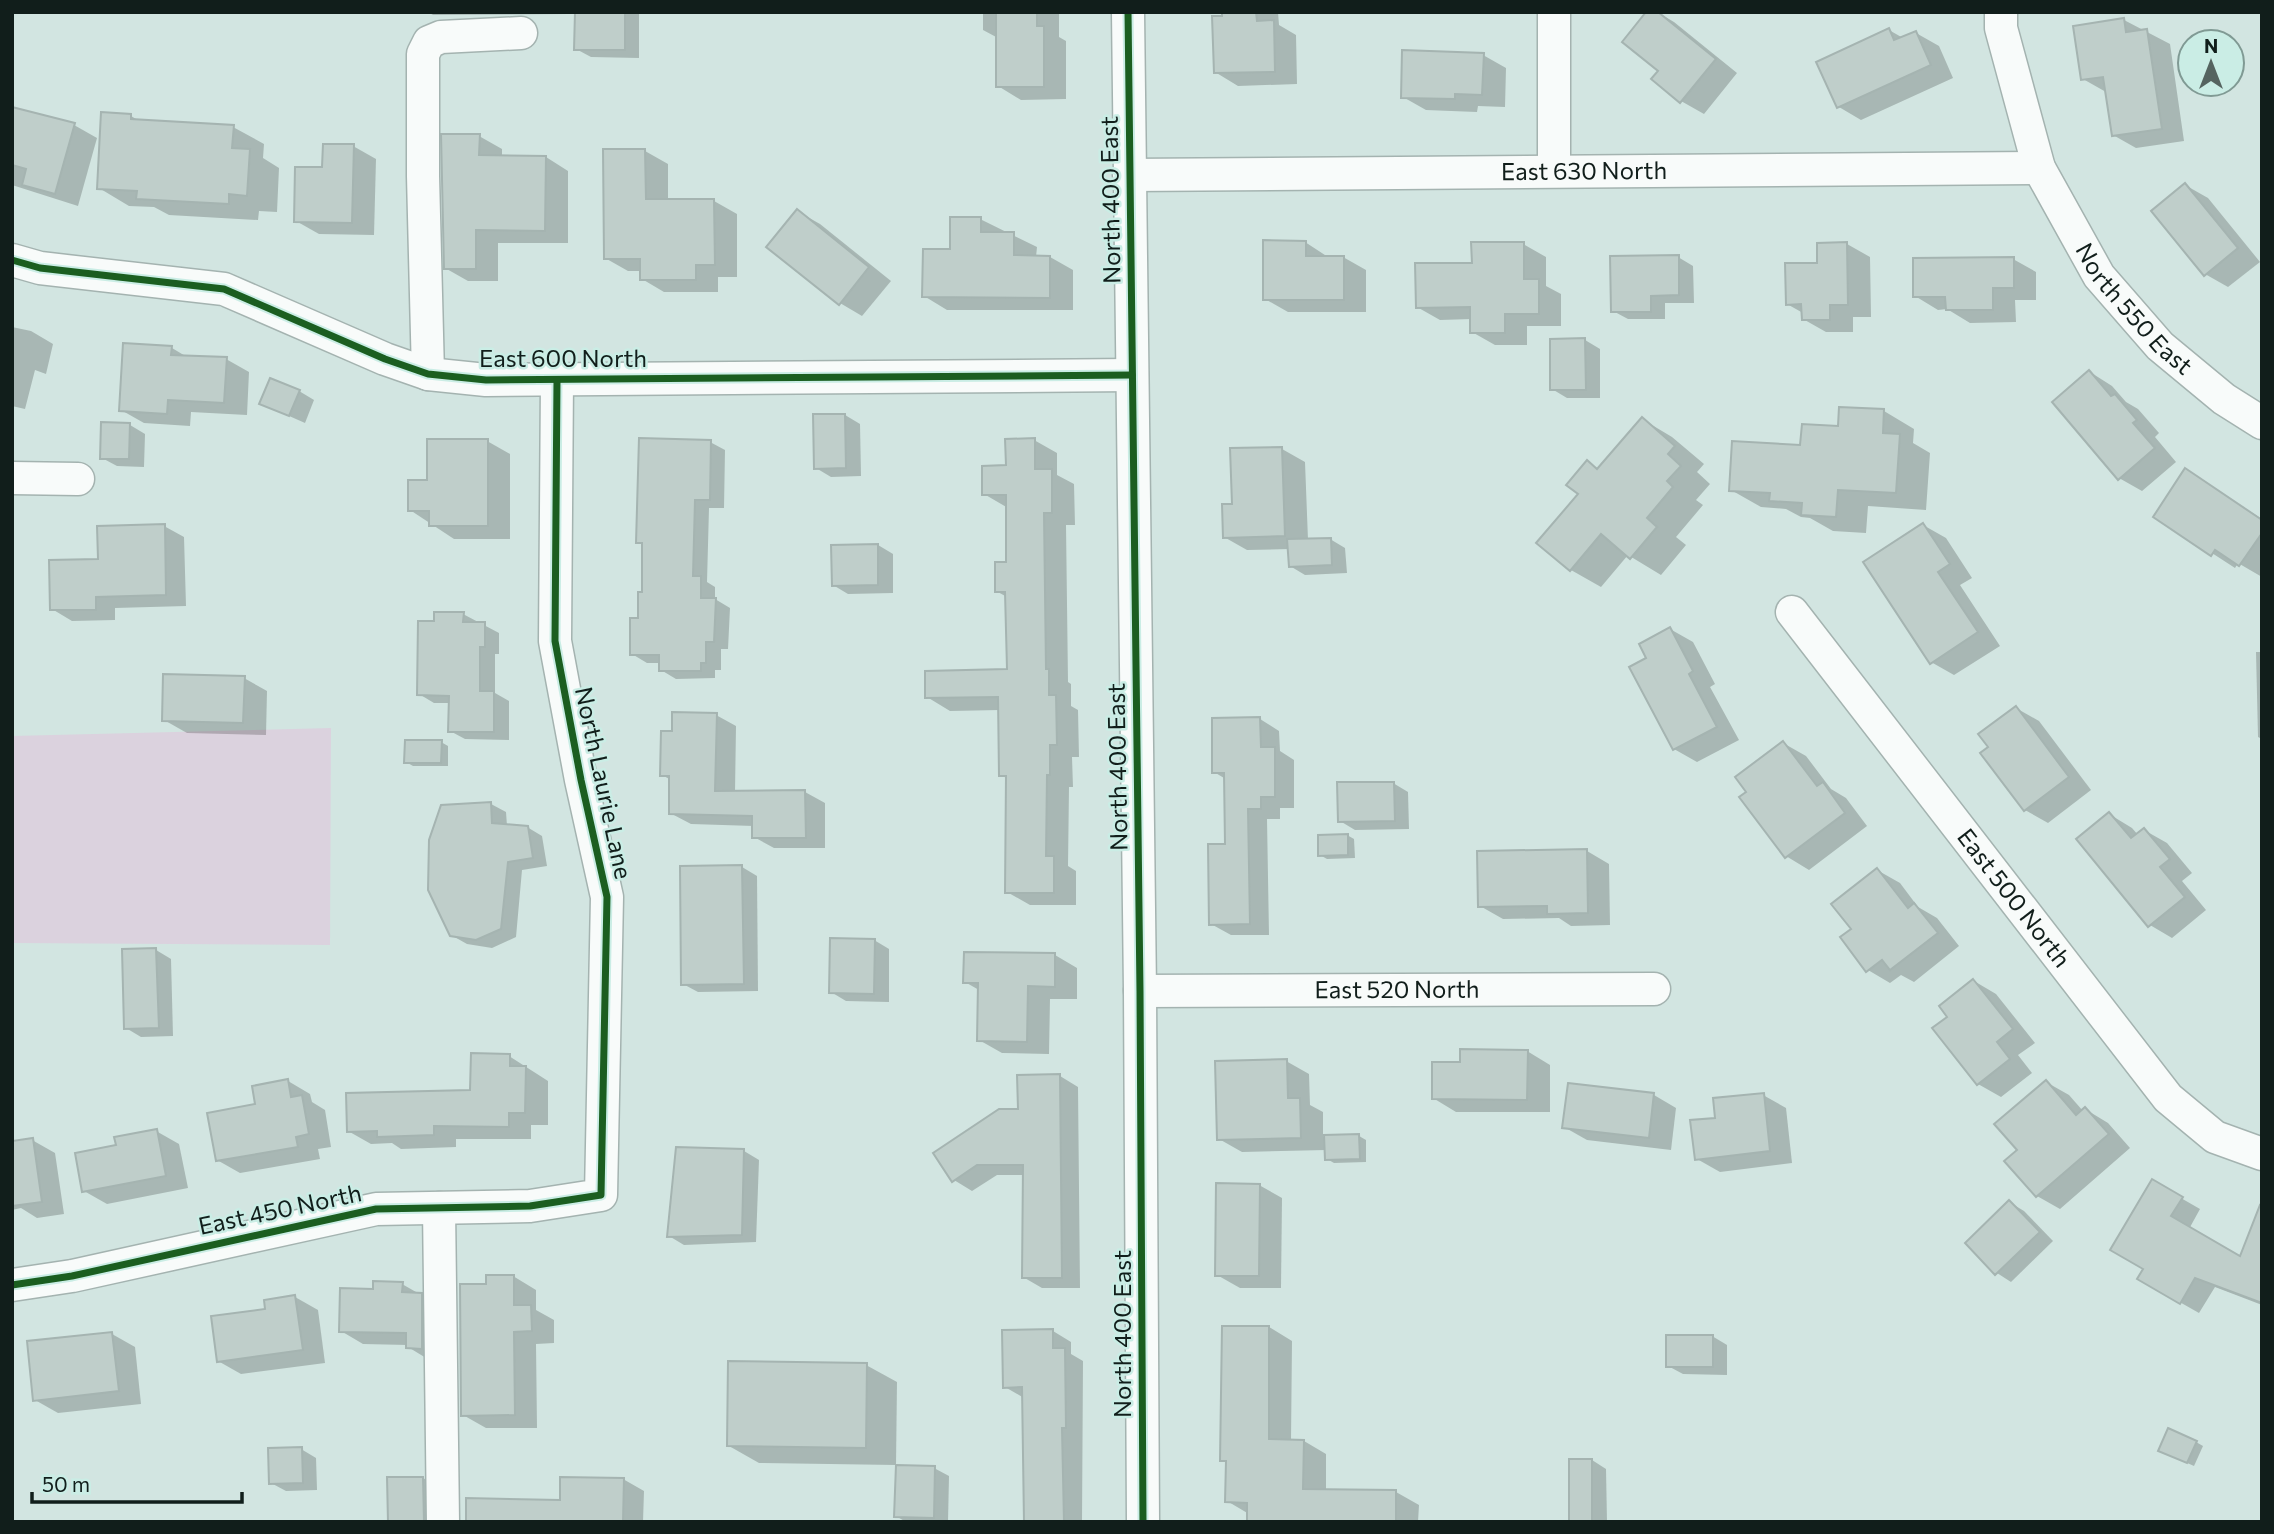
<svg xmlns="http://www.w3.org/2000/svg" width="2274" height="1534" font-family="Commissioner,sans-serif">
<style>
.green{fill:#dbd2de}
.shadow{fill:#0003}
.building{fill:#bfceca;stroke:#a5b4b1;stroke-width:2}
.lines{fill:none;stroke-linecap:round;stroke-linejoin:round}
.minor-casing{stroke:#a4b3b0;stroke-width:35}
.minor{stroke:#f8fbfa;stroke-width:32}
.cycleway-casing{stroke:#caede5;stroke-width:11}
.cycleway{stroke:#1b5e20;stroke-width:7}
.labels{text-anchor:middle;stroke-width:5;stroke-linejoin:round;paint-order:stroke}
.street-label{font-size:24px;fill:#111e1b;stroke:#caede5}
</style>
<rect width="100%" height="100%" fill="#d2e5e1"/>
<path class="green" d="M331,728L330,945L12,943V736Z"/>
<g class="shadow">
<path d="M428,12H569V14L433,15Z"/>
<path d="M576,12H639V58L591,57L576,49Z"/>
<path d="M983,12H1059V37L1066,41V99L1021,100L998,86V38L983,30Z"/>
<path d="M1224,12H1278L1279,25L1296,35L1297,84L1238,86L1215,72Z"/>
<path d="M1657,12L1674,22L1737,73L1704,114L1681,101L1653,79L1661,70Z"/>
<path d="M2124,20L2170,44L2184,141L2136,148L2113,135L2106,92L2083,79Z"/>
<path d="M1889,30L1903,38L1916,33L1939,46L1953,78L1861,120L1839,107Z"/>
<path d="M1483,55L1506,68L1505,107L1478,106L1477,112L1426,110L1403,97Z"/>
<path d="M12,114L74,125L97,138L78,206L12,185Z"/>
<path d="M131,116L141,122L233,127L264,144L263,158L279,168L277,212L259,211L258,220L169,215L154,207L129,206L99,188Z"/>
<path d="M479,136L502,149V157H546L568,171V243H498V281H468L445,268Z"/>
<path d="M353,146L376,159L374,235L319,234L296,221L324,169Z"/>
<path d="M645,151L668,164V201H714L737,214V277H718V292H664L642,279V271H628L605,258Z"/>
<path d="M2185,185L2208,198L2260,262L2228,287L2205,274Z"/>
<path d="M797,211L820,224L891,281L862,316L840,303Z"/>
<path d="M980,219L1037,247L1036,257H1050L1073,270V310H947L924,296L952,251Z"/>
<path d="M1305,242L1328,257H1343L1366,270V312H1288L1265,299Z"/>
<path d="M1523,244L1546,257V286L1561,294V326H1527V345H1495L1472,332V319L1440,320L1417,307L1474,265Z"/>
<path d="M1847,244L1870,257L1871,317H1853V332H1826L1803,319V313L1787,304L1819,265Z"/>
<path d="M1678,257L1693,266L1694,303H1665V319H1628L1613,311Z"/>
<path d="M2013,259L2036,272V300H2015L2016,322L1970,323L1947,309L1938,310L1915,296Z"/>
<path d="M12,327L31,331L53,344L46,374L35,370L25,409L12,406Z"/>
<path d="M1585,340L1600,349V398H1567L1552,389Z"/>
<path d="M172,348L187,357L226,359L249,372L247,415L191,412L190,426L144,423L121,410Z"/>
<path d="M2090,372L2112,386L2126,402L2138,409L2159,433L2155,437L2176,462L2142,491L2119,478Z"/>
<path d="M299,391L314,400L305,423L262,404Z"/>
<path d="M1884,411L1914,429L1913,443L1930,453L1926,510L1868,506L1866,533L1833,531L1810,518L1801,517L1786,509L1761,507L1731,490L1802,447L1840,428Z"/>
<path d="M845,415L860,424L861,476L831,477L816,468Z"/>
<path d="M1642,419L1672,437L1704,464L1697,472L1710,484L1696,500L1703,505L1676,537L1686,545L1661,575L1628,555L1601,587L1571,570L1580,494L1587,463L1599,469Z"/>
<path d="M130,425L145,434L144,467L117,466L102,458Z"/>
<path d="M1034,440L1057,453V475L1074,484L1075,525H1066L1068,682L1071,684V706L1078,710L1079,757H1072L1073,787H1069L1068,866L1076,871V905H1030L1007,892L1008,779L1001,775L1000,710L950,711L927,697L1008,671L1007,597L996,591L1008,564V508L984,494Z"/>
<path d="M487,441L510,454V539H454L410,510L429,481Z"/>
<path d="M710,442L725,450L724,508H709L707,582L715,587V599L730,608L728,649H721V670H715V678L676,679L661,670V663H647L632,654L644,593L643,545L638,542Z"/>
<path d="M1282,449L1305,462L1308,540L1330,539L1345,548L1347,573L1305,575L1290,566V549L1247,550L1224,537L1234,505Z"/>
<path d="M2186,471L2262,519V577L2238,563L2235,568L2155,516Z"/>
<path d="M1923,525L1946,538L1972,578L1960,585L2000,646L1954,675L1931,662Z"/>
<path d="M164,526L184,537L186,606L115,608V620L72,621L52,609L100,561Z"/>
<path d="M878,545L893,554V593L848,594L833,585Z"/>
<path d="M463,614L499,633V654H495V693L509,701V740L465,739L450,731V703H434L419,694L435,623Z"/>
<path d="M1670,629L1693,642L1715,684L1710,687L1739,740L1697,762L1674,749L1648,658Z"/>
<path d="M2256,652H2262V739L2258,737Z"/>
<path d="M244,678L267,691L266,735L187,733L164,720Z"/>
<path d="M2016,708L2039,721L2091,790L2048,823L2025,810L1990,747Z"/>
<path d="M716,715L736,726L735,792H805L825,803V848H774L754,837V826L691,824L670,813L671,780L662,775L673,733Z"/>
<path d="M1260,719L1279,731L1280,751L1294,760V808H1280V819H1267L1269,935H1231L1211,924L1227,846L1224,778L1214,772Z"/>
<path d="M441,742L448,746V766H413L406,762Z"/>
<path d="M1783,743L1806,756L1831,789L1846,798L1867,826L1809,870L1786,856L1748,793Z"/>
<path d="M1393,783L1408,792L1409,829L1355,830L1340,821Z"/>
<path d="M491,804L506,812L507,826L527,827L542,836L547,866L522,870L516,937L492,948L467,944L451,935Z"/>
<path d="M2109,814L2132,828L2138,835L2144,830L2167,843L2192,873L2182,881L2206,910L2172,938L2150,925Z"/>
<path d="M1347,835L1354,839L1355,858L1327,859L1320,855Z"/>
<path d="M1587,851L1609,864L1610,925L1571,926L1559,918L1503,919L1480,906Z"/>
<path d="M742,867L757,876L758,991L698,992L683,984Z"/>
<path d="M1877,870L1900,883L1918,907L1937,918L1959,946L1914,982L1901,975L1890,983L1868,970L1853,929Z"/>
<path d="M874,940L889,949V1002L846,1001L831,992Z"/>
<path d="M156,950L171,959L173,1036L141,1037L126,1028Z"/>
<path d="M1055,955L1077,968V999H1050L1049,1054L1002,1053L979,1040V990L965,982Z"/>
<path d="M1974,981L1996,994L2035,1043L2018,1055L2032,1073L2001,1097L1978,1084L1949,1017Z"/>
<path d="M1527,1051L1550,1065V1112H1456L1433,1098L1462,1064Z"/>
<path d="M509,1056L548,1081V1125H531V1139H456V1147L401,1149L392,1143L371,1144L348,1131L472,1091Z"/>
<path d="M1286,1061L1309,1074L1310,1105L1323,1112V1137L1359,1136L1366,1140V1162L1334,1163L1327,1159L1326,1150L1242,1152L1219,1139Z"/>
<path d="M1060,1076L1078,1087L1080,1288H1042L1023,1277L1024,1175H997L972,1191L954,1180L1020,1110Z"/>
<path d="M288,1081L310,1094L312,1102L325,1110L331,1147L318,1149L320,1159L240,1173L217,1160L257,1105Z"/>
<path d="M2046,1082L2069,1095L2083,1111L2085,1109L2108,1123L2130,1148L2060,1209L2037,1196L2020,1150Z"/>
<path d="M1654,1095L1676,1108L1671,1150L1587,1140L1564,1127Z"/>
<path d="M1763,1095L1786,1108L1792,1163L1720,1172L1697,1159L1717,1119Z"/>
<path d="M156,1131L179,1144L188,1188L107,1204L84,1191Z"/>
<path d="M32,1140L55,1153L64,1214L37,1218L21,1208L12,1210V1143Z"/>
<path d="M744,1151L759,1160L756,1242L684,1245L669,1236Z"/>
<path d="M2153,1182L2200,1209L2189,1229L2241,1259L2262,1230V1305L2215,1287L2199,1313L2139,1279L2145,1268Z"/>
<path d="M1259,1185L1282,1198L1281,1288H1240L1217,1275Z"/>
<path d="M2009,1202L2024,1211L2053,1241L2011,1282L1997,1273Z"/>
<path d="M513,1276L536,1290V1310L554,1320V1343L536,1344L537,1428H486L463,1415L488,1286Z"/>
<path d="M402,1284L444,1308L431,1361L408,1347V1345L363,1344L341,1331L375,1291Z"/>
<path d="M295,1297L318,1310L325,1363L241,1374L218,1361L267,1310Z"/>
<path d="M1269,1327L1292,1341L1291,1441H1304L1326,1454V1491L1396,1492L1419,1505L1418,1522H1249V1514L1227,1501L1228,1463L1222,1460Z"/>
<path d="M1053,1331L1071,1342V1354L1083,1361L1082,1522H1025L1024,1398L1005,1387Z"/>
<path d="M112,1334L135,1347L141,1404L58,1413L35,1400Z"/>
<path d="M1712,1336L1727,1345V1375L1683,1374L1668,1366Z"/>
<path d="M866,1365L897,1382L896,1465L759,1463L729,1446Z"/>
<path d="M2196,1442L2203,1446L2194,1466L2167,1454Z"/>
<path d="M301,1449L316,1458L317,1490L286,1491L271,1483Z"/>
<path d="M1592,1460L1606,1469L1607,1522H1571Z"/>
<path d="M934,1468L949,1476L948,1522H906L896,1516Z"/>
<path d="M423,1478L438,1487V1522H390Z"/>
<path d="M623,1479L644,1491L643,1522H467L561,1502Z"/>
</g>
<g class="building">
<path d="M575,12H625V50H574Z"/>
<path d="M996,12H1037V26H1044V87H996Z"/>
<path d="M1222,12H1256L1257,21L1274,20L1275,72L1214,73L1212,16H1222Z"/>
<path d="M1646,12H1658L1716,59L1680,103L1651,79L1658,71L1622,42Z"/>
<path d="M2124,18L2126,32L2147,29L2162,129L2112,136L2103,77L2081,80L2073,26Z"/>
<path d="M1889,28L1894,40L1916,31L1931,65L1837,108L1816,62Z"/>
<path d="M1402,50L1484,53L1482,95L1455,94V99L1401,98Z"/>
<path d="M12,107L75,123L55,194L22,185L26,169L12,165Z"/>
<path d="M101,112L131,114V119L234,125L232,148L250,149L247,196L229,194V204L136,199L137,191L97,189Z"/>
<path d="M441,134H480L479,155L546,156L545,231L476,230V269H444Z"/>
<path d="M323,144H354L352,223L294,222L295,167H322Z"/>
<path d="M603,149H645L646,199H714L715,265H696V280H640V259H604Z"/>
<path d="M2185,183L2238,248L2204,276L2151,211Z"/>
<path d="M797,209L869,267L839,305L766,247Z"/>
<path d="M950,217H981V232H1014V255L1050,256V298L922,297L923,249H950Z"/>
<path d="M1263,240L1306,241V256H1344V300H1263Z"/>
<path d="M1471,242H1524V279H1539V314H1505V333H1470V307L1416,308L1415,263H1472Z"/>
<path d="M1847,242L1848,305H1830V320H1802L1801,304L1786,305L1785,263H1817V243Z"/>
<path d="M1679,255V295L1651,296V312H1611L1610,256Z"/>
<path d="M2014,257V288H1993V310H1946L1945,297H1913V258Z"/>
<path d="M1585,338L1586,390H1550V339Z"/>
<path d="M123,343L172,346L171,355L227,357L224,403L168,400L167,414L119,411Z"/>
<path d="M2089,370L2111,396L2115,394L2137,420L2133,423L2155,448L2118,480L2052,402Z"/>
<path d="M270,378L300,390L289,416L259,404Z"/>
<path d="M1839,407L1884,409L1883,433L1900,434L1896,493L1838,490L1836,517L1801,515L1802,503L1769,501L1770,493L1729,491L1732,441L1800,445L1802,424L1838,426Z"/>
<path d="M813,414H845L846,468L814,469Z"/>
<path d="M1642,417L1675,446L1668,454L1681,466L1667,481L1673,487L1647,518L1657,527L1630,559L1601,534L1570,571L1536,543L1578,494L1566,485L1587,460L1597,469Z"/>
<path d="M101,422L130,423L129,459H100Z"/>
<path d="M639,438L711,440L710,500H695L693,576H701V598H716L714,642H706V663H701V671H659V655H630V618H638V592H642V543H636Z"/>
<path d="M1035,438V469H1052V513H1044L1046,669H1049V695H1056L1057,745H1050V775H1047L1046,856H1054V893H1005L1006,776H999L998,697L925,698V671L1007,669L1005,592H995V562H1006V495H982V466L1006,465L1005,439Z"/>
<path d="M427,439H488V526H429V511H408V480H427Z"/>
<path d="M1282,447L1285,536L1223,538L1222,504H1232L1230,448Z"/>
<path d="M2185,468L2262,520V533L2239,566L2215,550L2211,556L2153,517Z"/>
<path d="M1923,523L1950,564L1938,572L1978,632L1930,664L1863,562Z"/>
<path d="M165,524L166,595L96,597V610H50L49,560L98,559L97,526Z"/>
<path d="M1331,538L1332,565L1289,567L1287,539Z"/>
<path d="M878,544V585L832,586L831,545Z"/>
<path d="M434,612H464L463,622H485V647H480V691H494V732H448L449,696L417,695L418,621H434Z"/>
<path d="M1670,627L1693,671L1689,674L1717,727L1673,750L1629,667L1646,658L1639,644Z"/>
<path d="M163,674L245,676L243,723L162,721Z"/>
<path d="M2016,706L2069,777L2024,811L1980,753L1988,747L1978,734Z"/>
<path d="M672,712L717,713L715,791L805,790L806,838H752V816L669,814V776H660L661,731H672Z"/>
<path d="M1260,717L1261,747H1275V797H1261V809H1248L1250,924L1209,925L1208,844H1225L1224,773H1212V718Z"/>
<path d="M405,740H442L441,763H404Z"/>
<path d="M1783,741L1817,786L1823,782L1845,813L1785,858L1739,797L1746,792L1735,777Z"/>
<path d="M1337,782H1394L1395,821L1338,822Z"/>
<path d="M491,802L492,823L528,826L533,858L508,862L501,929L476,940L450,936L428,890L429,840L441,805Z"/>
<path d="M2109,812L2131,838L2144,828L2170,859L2160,867L2185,897L2148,927L2076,839Z"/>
<path d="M1348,834V855L1318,856V835Z"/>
<path d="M1587,849L1588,913L1547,914V906L1478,907L1477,851Z"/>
<path d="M742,865L744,984L681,985L680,866Z"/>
<path d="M1877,868L1908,908L1914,903L1938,933L1890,970L1882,960L1866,972L1840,937L1851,929L1831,904Z"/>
<path d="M830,938L875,939L874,994L829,993Z"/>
<path d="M156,948L159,1028L124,1029L122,949Z"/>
<path d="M964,952L1055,953V987L1028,986L1027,1042L977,1041L978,983H963Z"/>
<path d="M1973,979L2013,1029L1997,1042L2010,1059L1977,1085L1932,1028L1947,1017L1939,1006Z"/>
<path d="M1460,1049L1528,1050L1527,1100L1432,1099V1062H1460Z"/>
<path d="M471,1053L510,1054V1066H526L525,1113H509V1127L434,1126V1135L377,1137V1131L347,1132L346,1093L470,1090Z"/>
<path d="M1287,1059L1288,1098H1300L1301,1138L1217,1140L1215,1061Z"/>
<path d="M1060,1074L1062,1278H1022L1023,1165H977L952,1182L933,1153L999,1109H1018L1017,1075Z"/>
<path d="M288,1079L291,1097L302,1095L309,1134L296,1137L298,1147L216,1161L207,1113L255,1104L252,1086Z"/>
<path d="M2046,1080L2076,1115L2085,1107L2109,1134L2036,1197L2004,1161L2017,1150L1994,1124Z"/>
<path d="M1568,1083L1654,1093L1649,1138L1562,1128Z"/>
<path d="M1764,1093L1770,1151L1695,1160L1690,1120L1715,1118L1713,1098Z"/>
<path d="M157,1129L166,1176L82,1192L75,1153L116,1145L114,1137Z"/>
<path d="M1359,1134L1360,1159L1325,1160L1324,1135Z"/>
<path d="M33,1138L42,1202L12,1206V1141Z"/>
<path d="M676,1147L744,1149L742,1235L667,1237Z"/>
<path d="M2152,1179L2183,1197L2171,1216L2240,1256L2260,1205L2262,1206V1303L2195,1278L2180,1304L2137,1279L2143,1269L2110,1250Z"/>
<path d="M1216,1183L1260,1184L1259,1276H1215Z"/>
<path d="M2009,1200L2040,1232L1995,1275L1965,1243Z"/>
<path d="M486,1275H514V1305H531L532,1331L514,1332L515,1415L461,1416L460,1284H486Z"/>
<path d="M373,1281L403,1282L402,1292L422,1293V1349L406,1348V1333L339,1332L340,1288L373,1289Z"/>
<path d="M295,1295L303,1350L217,1362L211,1316L265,1309L264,1300Z"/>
<path d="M1222,1326H1269V1439L1304,1440L1303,1489L1396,1490V1522H1247V1503L1225,1502L1226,1461H1220Z"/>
<path d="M1053,1329V1348H1065L1066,1428H1062L1064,1522H1024L1022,1387L1003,1388L1002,1330Z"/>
<path d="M112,1332L119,1391L33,1401L27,1341Z"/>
<rect x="1666" y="1335" width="47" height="32"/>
<path d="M728,1361L867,1363L866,1448L727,1446Z"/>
<path d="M2168,1428L2197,1441L2187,1463L2158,1451Z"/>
<path d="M302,1447L303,1483L269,1484L268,1448Z"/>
<rect x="1569" y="1459" width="23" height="63"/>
<path d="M896,1465L935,1466L934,1518L894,1517Z"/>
<path d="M387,1477H423L424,1522H388Z"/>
<path d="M560,1477L624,1478L623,1522H466V1498L560,1500Z"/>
</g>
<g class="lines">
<g class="minor-casing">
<g id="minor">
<path d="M1128,12L1140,991L1143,1522"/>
<path d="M1554,12V171"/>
<path id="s1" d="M2001,12V28L2039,168L2099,276L2160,346L2224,399L2262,423"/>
<path id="s2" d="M1129,175L2039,168"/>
<path d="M12,260L40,268L224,289L385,359L428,374L486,380L1132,375"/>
<path d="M428,374L423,176V54L429,42L441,37L521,33"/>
<path d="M12,478L78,479"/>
<path id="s3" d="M1792,612L2168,1098L2215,1137L2262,1154"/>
<path id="s4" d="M1140,991L1654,989"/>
<path d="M439,1208L443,1522"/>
<path d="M12,1285L72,1276L376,1209L530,1206L601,1195L607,897L581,780L555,641L557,380"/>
</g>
</g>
<use href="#minor" class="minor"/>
<g class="cycleway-casing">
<g id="cycleway">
<path d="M1128,12L1140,991L1143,1522"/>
<path d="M12,260L40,268L224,289L385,359L428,374L486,380L1132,375"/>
<path d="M12,1285L72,1276L376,1209L530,1206L601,1195L607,897L581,780L555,641L557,380"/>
</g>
</g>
<use href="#cycleway" class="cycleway"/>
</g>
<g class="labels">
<g class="street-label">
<text dy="8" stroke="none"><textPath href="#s2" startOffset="455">East 630 North</textPath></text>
<text transform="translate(1111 200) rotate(-91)" y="8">North 400 East</text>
<text dy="8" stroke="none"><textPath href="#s1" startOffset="332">North 550 East</textPath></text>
<text x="563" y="367">East 600 North</text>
<text transform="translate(1118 767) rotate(-91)" y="8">North 400 East</text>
<text transform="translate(603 783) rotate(78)" y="8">North Laurie Lane</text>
<text dy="8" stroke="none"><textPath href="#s3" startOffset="362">East 500 North</textPath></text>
<text dy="8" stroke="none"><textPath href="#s4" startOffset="257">East 520 North</textPath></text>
<text transform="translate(280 1210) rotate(-12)" y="8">East 450 North</text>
<text transform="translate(1123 1334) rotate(-90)" y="8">North 400 East</text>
</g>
</g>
<rect width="2274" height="1534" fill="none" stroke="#111e1b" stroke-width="28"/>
<g transform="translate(2211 63)"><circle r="33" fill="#caede5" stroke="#809a94" stroke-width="2"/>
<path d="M0-5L12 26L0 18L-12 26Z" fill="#556460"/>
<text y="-10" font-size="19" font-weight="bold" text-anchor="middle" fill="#111e1b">N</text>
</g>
<path d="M32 1492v10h210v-10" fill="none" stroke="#111e1b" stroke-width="3.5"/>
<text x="42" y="1492" font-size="21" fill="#111e1b" stroke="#caede5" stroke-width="5" paint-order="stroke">50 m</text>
</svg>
